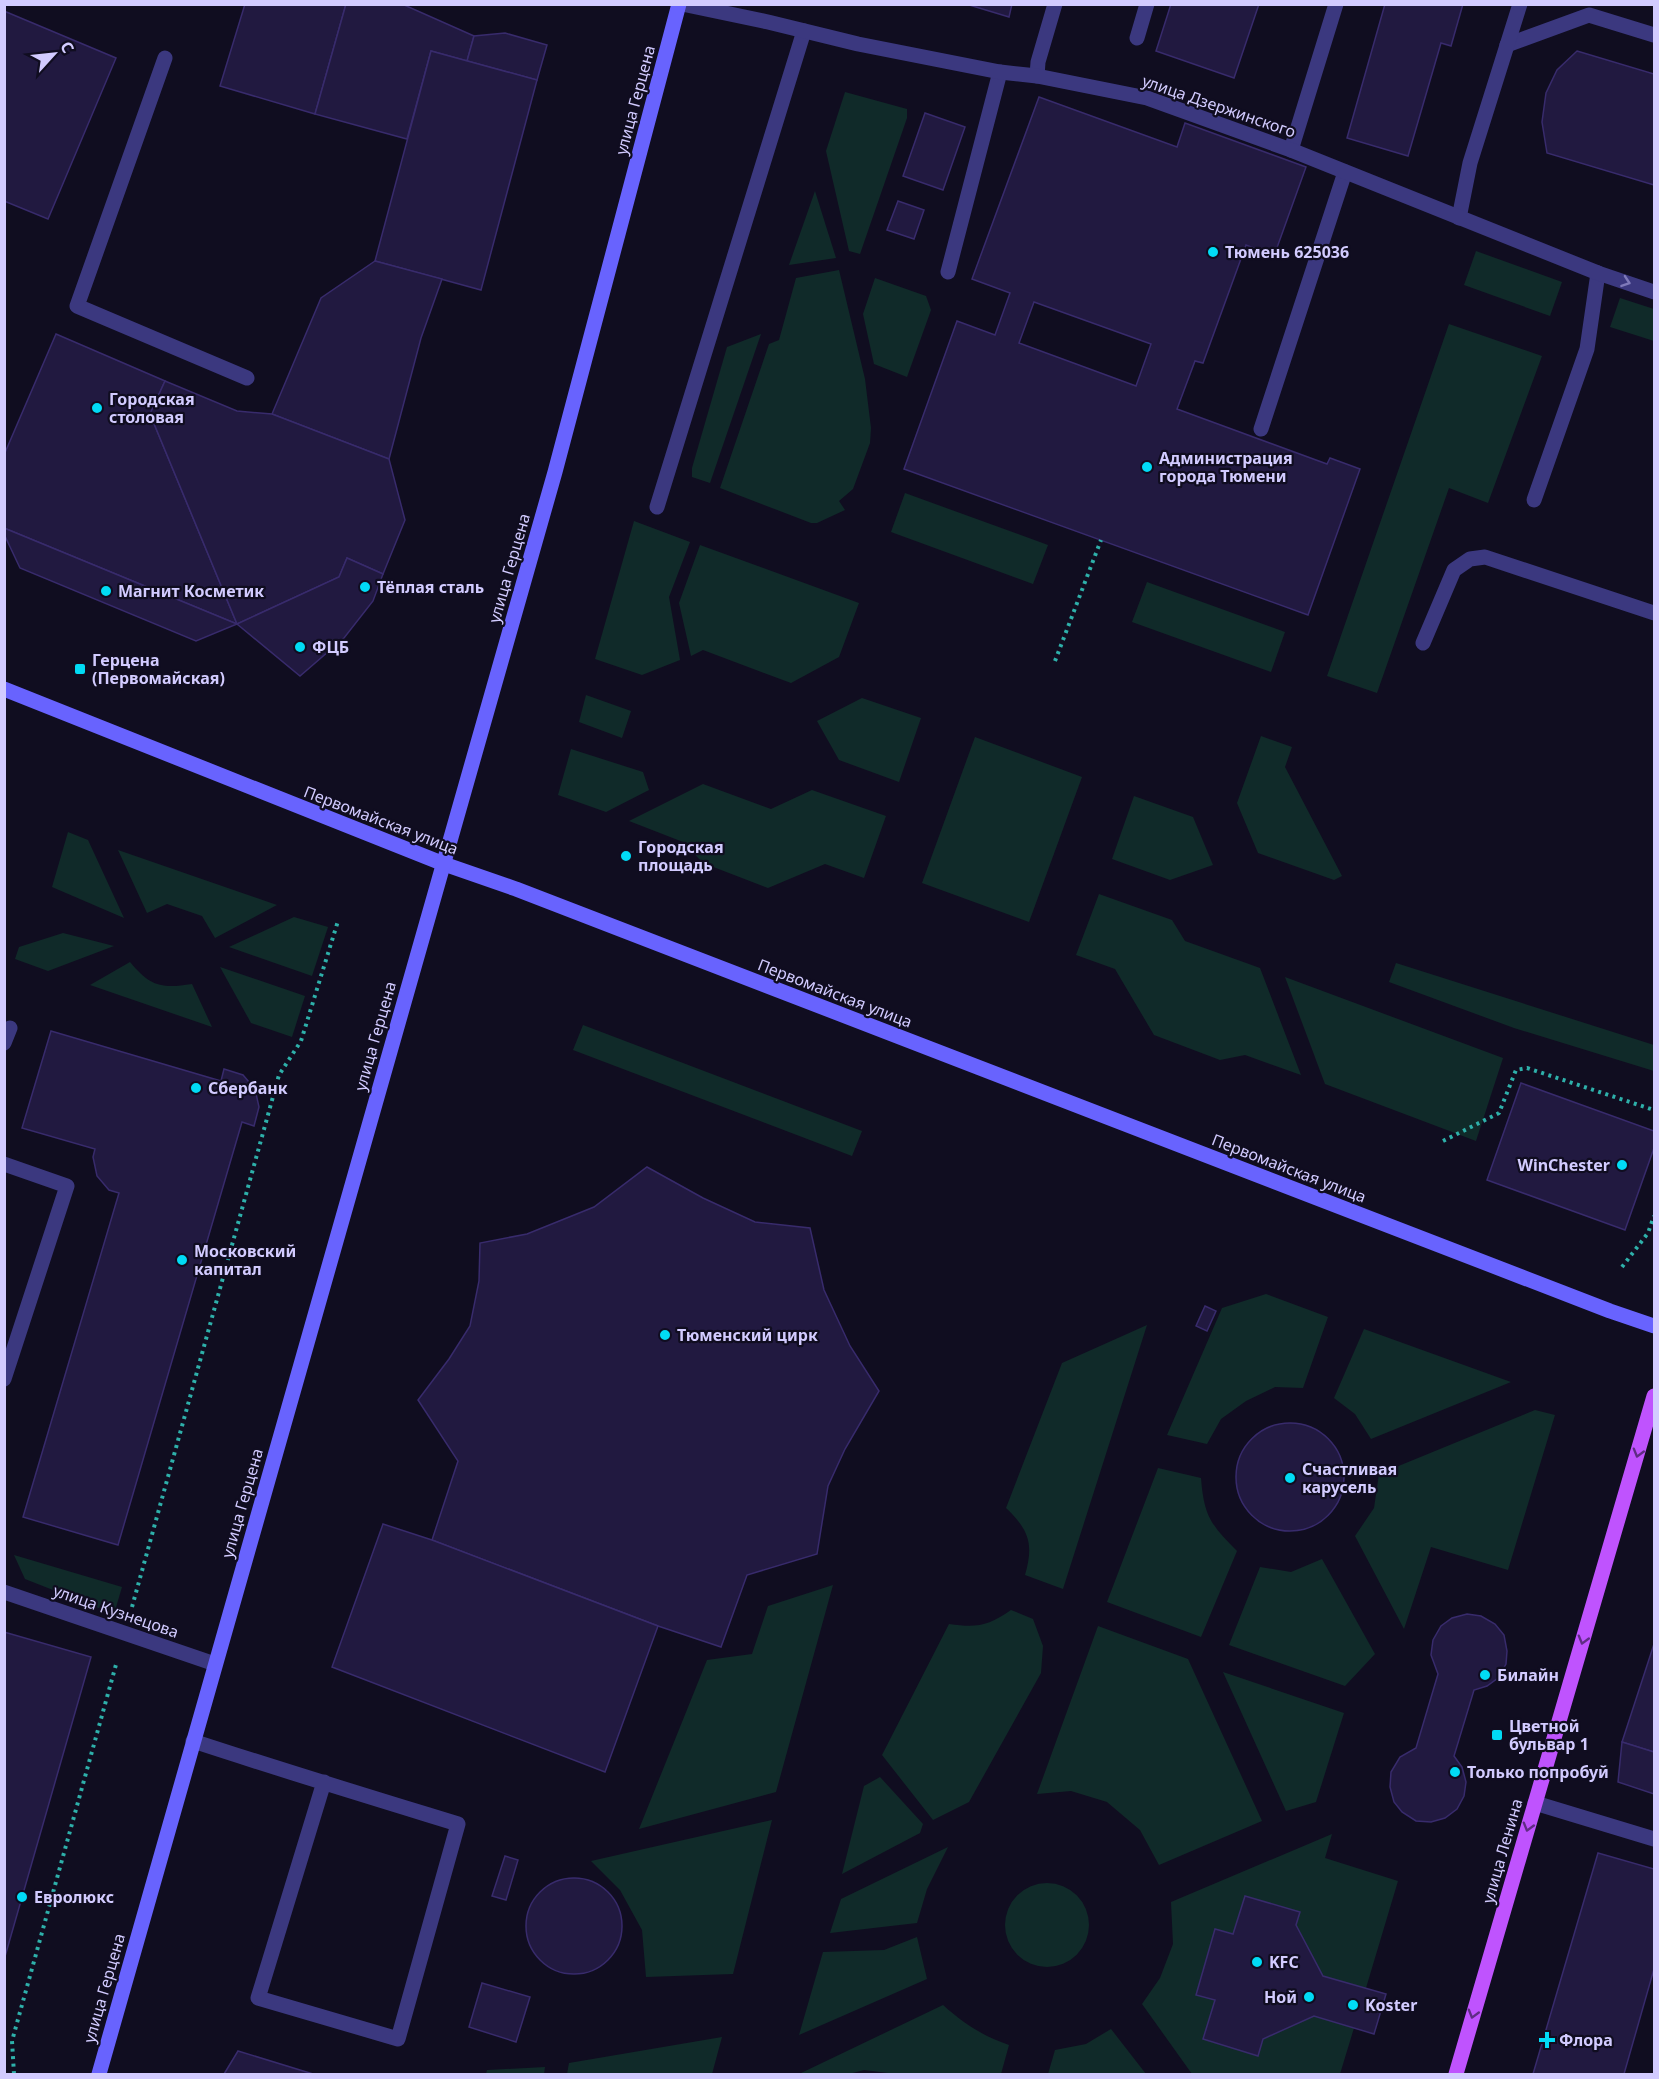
<svg xmlns="http://www.w3.org/2000/svg" width="1659" height="2079" font-family="'Noto Sans',sans-serif">
<style>
.green{fill:#102a29}
.building{fill:#211940;stroke:#382b6c;stroke-width:1.5;fill-rule:evenodd}
.lines{fill:none;stroke-linecap:round;stroke-linejoin:round}
.path{stroke:#2eb0aa;stroke-width:4;stroke-dasharray:3 4.5;stroke-linecap:butt}
.lane{stroke:#3b387f;stroke-width:15}
.street{stroke:#3b387f;stroke-width:15}
.secondary{stroke:#6863fe;stroke-width:15}
.primary{stroke:#bf53fe;stroke-width:15}
.oneway{stroke:#7f7ab9}
.oneway2{stroke:#5f2c84}
.poi-dot{fill:#01dbf5;stroke:#100d20;stroke-width:2}
.labels{text-anchor:middle;stroke-width:4.5;stroke-linejoin:round;paint-order:stroke}
.street-label{font-size:16px;fill:#d2cbff;stroke:#100d20}
.poi-label{font-size:16px;font-weight:bold;fill:#d2cbff;stroke:#100d20;text-anchor:start}
</style>
<rect width="100%" height="100%" fill="#100d20"/>
<g class="green">
<path d="M845,92L907,109V118L860,254L849,251L826,151Z"/>
<path d="M815,191L836,258L789,265Z"/>
<path d="M1476,251L1562,282L1550,316L1464,285Z"/>
<path d="M839,270L865,379L871,428L870,443L853,489L839,501L845,510L817,523H811L720,488L769,344L779,340L796,278Z"/>
<path d="M875,278L926,296L931,310L907,377L874,364L863,314Z"/>
<path d="M1620,298L1654,309V341L1610,327Z"/>
<path d="M1449,324L1542,356L1488,503L1449,488L1377,693L1327,676Z"/>
<path d="M761,334L710,483L692,477V468L727,347Z"/>
<path d="M905,493L1048,545L1033,584L891,532Z"/>
<path d="M634,521L690,542L669,597L680,660L642,675L595,659Z"/>
<path d="M700,545L859,603L839,657L791,683L703,650L691,656L679,603Z"/>
<path d="M1147,582L1285,632L1271,672L1132,622Z"/>
<path d="M586,695L631,711L622,738L579,722Z"/>
<path d="M862,698L921,718L899,782L839,760L817,721Z"/>
<path d="M1261,736L1292,747L1285,767L1342,876L1334,880L1258,853L1237,803Z"/>
<path d="M975,737L1082,777L1029,922L922,883Z"/>
<path d="M571,749L643,772L649,790L606,812L558,795Z"/>
<path d="M703,784L771,809L812,790L886,816L864,878L825,864L768,888L703,863L683,842L629,821Z"/>
<path d="M1134,796L1193,817L1213,865L1170,880L1112,859Z"/>
<path d="M68,832L88,840L124,918L52,887Z"/>
<path d="M118,850L277,905L215,938L202,916L167,904L147,913Z"/>
<path d="M1099,894L1172,920L1185,941L1260,968L1301,1075L1245,1055L1220,1060L1154,1035L1115,969L1076,955Z"/>
<path d="M294,917L328,927L312,976L229,947Z"/>
<path d="M63,933L114,946L48,971L15,959L19,947Z"/>
<path d="M130,962C150,986 161,989 192,984L212,1027L90,985Z"/>
<path d="M1396,963L1654,1045V1071L1514,1028L1389,982Z"/>
<path d="M220,967L305,996L292,1037L251,1023Z"/>
<path d="M1285,977L1503,1058L1476,1141L1325,1084Z"/>
<path d="M583,1025L862,1131L852,1156L573,1050Z"/>
<path d="M1266,1294L1328,1317L1303,1388L1275,1387L1246,1401L1221,1419L1207,1444L1167,1435L1222,1308Z"/>
<path d="M1147,1325L1063,1589L1025,1575C1034,1544 1029,1530 1006,1508L1062,1363Z"/>
<path d="M1364,1329L1511,1382L1371,1439L1355,1414L1334,1398Z"/>
<path d="M1535,1410L1555,1415L1508,1570L1431,1547L1404,1629L1355,1536L1374,1508L1379,1474Z"/>
<path d="M1158,1468L1201,1478C1204,1516 1211,1525 1237,1551L1201,1637L1107,1602Z"/>
<path d="M14,1555L122,1587L114,1614L25,1579Z"/>
<path d="M1322,1559L1375,1654L1345,1686L1229,1645L1260,1567L1291,1572Z"/>
<path d="M833,1585L776,1792L639,1829L707,1660L752,1654L768,1606Z"/>
<path d="M1011,1610L1033,1619L1043,1646L1041,1673L969,1802L933,1820L882,1755L949,1624C977,1628 988,1626 1011,1610Z"/>
<path d="M1098,1626L1188,1659L1262,1821L1159,1865L1140,1830L1107,1802L1071,1791L1037,1794Z"/>
<path d="M1223,1672L1344,1713L1316,1802L1286,1811Z"/>
<path d="M880,1777L923,1824L920,1833L842,1874L864,1786Z"/>
<path d="M772,1820L733,1974L646,1977L642,1930L620,1890L591,1861Z"/>
<path d="M1332,1834L1325,1858L1398,1881L1366,1988L1374,2034L1354,2028L1340,2074H1192L1142,2004L1160,1978L1173,1944L1171,1902Z"/>
<path d="M948,1847L927,1889L917,1923L830,1933L841,1899Z"/>
<circle cx="1047" cy="1925" r="42"/>
<path d="M917,1937L927,1979L799,2035L823,1952L884,1950Z"/>
<path d="M943,2005C964,2024 983,2036 1009,2045L1001,2074H896L864,2070L849,2074H799Z"/>
<path d="M1111,2029L1146,2074H1048L1055,2050L1086,2044Z"/>
<path d="M722,2037L712,2074H567L569,2063Z"/>
<path d="M545,2067L544,2074H486L487,2070Z"/>
</g>
<g class="building">
<path d="M245,4H346L315,114L220,86Z"/>
<path d="M346,4H402L474,36L467,61L431,51L407,139L315,114Z"/>
<path d="M966,4H1012L1009,17Z"/>
<path d="M1171,4H1259L1234,78L1156,51Z"/>
<path d="M1385,4H1463L1451,46L1441,43L1408,156L1347,138Z"/>
<path d="M4,11L116,58L48,219L4,201Z"/>
<path d="M505,33L547,45L537,80L467,61L474,36Z"/>
<path d="M431,51L537,80L481,290L375,261Z"/>
<path d="M1577,51L1654,74V185L1547,153L1542,122L1546,93L1557,70Z"/>
<path d="M1039,97L1177,147L1185,123L1306,167L1274,256L1246,245L1203,363L1195,361L1177,409L1327,464L1330,458L1360,469L1308,615L904,469L957,321L995,335L1010,293L972,279ZM1034,302L1151,344L1136,386L1019,343Z"/>
<path d="M925,113L965,127L943,190L903,176Z"/>
<path d="M898,201L924,210L914,239L887,230Z"/>
<path d="M375,261L442,279L421,338L389,459L272,414L321,298Z"/>
<path d="M56,334L165,381L150,414L237,624L4,528V455Z"/>
<path d="M165,381L237,411L272,414L389,459L405,520L383,574L347,558L339,577L237,624L150,414Z"/>
<path d="M4,528L237,624L196,641L20,568L4,534Z"/>
<path d="M347,558L383,574L373,601L344,638L300,676L237,624L339,577Z"/>
<path d="M51,1031L221,1081L224,1069L243,1075L255,1089L259,1107L254,1126L242,1122L118,1545L23,1517L119,1193L109,1190L97,1176L93,1157L95,1149L22,1128Z"/>
<path d="M1521,1083L1654,1131V1148L1625,1230L1487,1180Z"/>
<path d="M647,1167L703,1198L755,1222L810,1228L824,1290L850,1346L879,1391L845,1449L828,1486L817,1554L747,1575L721,1647L658,1626L432,1540L458,1461L418,1400L449,1359L470,1326L479,1281L480,1243L527,1234L594,1207Z"/>
<path d="M1205,1306L1216,1311L1207,1331L1196,1326Z"/>
<circle cx="1290" cy="1477" r="54"/>
<path d="M383,1524L432,1540L658,1626L605,1772L332,1667Z"/>
<path d="M1467,1614L1481,1616L1495,1624L1504,1635L1507,1651L1506,1664L1498,1678L1487,1686L1474,1690L1454,1756L1462,1767L1466,1782L1464,1796L1457,1809L1445,1818L1431,1822L1416,1821L1402,1812L1394,1802L1390,1787L1391,1772L1400,1757L1416,1748L1438,1674L1431,1655L1433,1640L1441,1626L1452,1618Z"/>
<path d="M4,1632L91,1657L4,1960Z"/>
<path d="M1654,1644V1752L1622,1742Z"/>
<path d="M1622,1742L1654,1752V1794L1618,1782Z"/>
<path d="M1598,1853L1654,1869V1969L1624,2074H1533Z"/>
<path d="M505,1856L518,1860L506,1900L492,1896Z"/>
<circle cx="574" cy="1926" r="48"/>
<path d="M1245,1896L1300,1912L1296,1925L1323,1976L1386,1994L1374,2034L1314,2016L1263,2039L1258,2056L1203,2039L1215,2000L1196,1995L1215,1929L1233,1934Z"/>
<path d="M482,1983L530,1997L516,2042L469,2027Z"/>
<path d="M238,2051L313,2074H224Z"/>
</g>
<g class="lines">
<g class="path">
<path d="M1055,661L1101,540"/>
<path d="M1443,1141L1499,1113L1516,1070L1527,1068L1654,1110"/>
<path d="M1622,1267L1648,1233L1654,1216"/>
<path d="M132,1607L279,1075L301,1041L338,921"/>
<path d="M14,2074L12,2041L117,1661"/>
</g>
<g class="lane">
<path d="M1137,38L1147,4"/>
<path d="M1507,45L1589,15L1654,35"/>
<path d="M165,58L77,306L247,378"/>
<path d="M1037,76L1038,62L1055,4"/>
<path d="M1291,150L1336,4"/>
<path d="M1459,218L1470,163L1520,4"/>
<path d="M948,272L1000,72"/>
<path d="M1261,429L1345,172"/>
<path d="M1534,500L1587,349L1598,273"/>
<path d="M657,507L804,31"/>
<path d="M1423,643L1454,570L1470,559L1485,557L1654,613"/>
<path d="M4,1043L10,1028"/>
<path d="M4,1164L67,1186L4,1379"/>
<path d="M193,1741C281,1770 370,1797 458,1824L398,2039L258,1998L324,1782"/>
<path d="M1535,1803L1654,1839"/>
</g>
<g class="street">
<path d="M682,4L768,22L858,44L1000,72L1037,76L1147,98L1291,150L1598,273L1654,292"/>
<path d="M4,1592L215,1664"/>
</g>
<g class="secondary">
<path d="M4,689L444,864L516,889L1610,1311L1654,1326"/>
<path d="M99,2074L555,472L679,4"/>
</g>
<path class="primary" d="M1456,2074L1654,1396"/>
</g>
<defs><path id="oneway-chevron" d="M-2-3.5L2.5 0L-2 3.5" fill="none" stroke-width="1.6" stroke-linecap="round" stroke-linejoin="round" transform="scale(1.5)"/></defs>
<use class="oneway" href="#oneway-chevron" transform="translate(1626 282) rotate(19)"/>
<g class="oneway2">
<use href="#oneway-chevron" transform="translate(1638 1453) rotate(106)"/>
<use href="#oneway-chevron" transform="translate(1583 1640) rotate(106)"/>
<use href="#oneway-chevron" transform="translate(1528 1827) rotate(106)"/>
<use href="#oneway-chevron" transform="translate(1473 2014) rotate(106)"/>
</g>
<g class="poi-dot">
<circle cx="1213" cy="252" r="6"/>
<circle cx="97" cy="408" r="6"/>
<circle cx="1147" cy="467" r="6"/>
<circle cx="365" cy="587" r="6"/>
<circle cx="106" cy="591" r="6"/>
<circle cx="300" cy="647" r="6"/>
<rect x="74" y="663" width="12" height="12" rx="3"/>
<circle cx="626" cy="856" r="6"/>
<circle cx="196" cy="1088" r="6"/>
<circle cx="1622" cy="1165" r="6"/>
<circle cx="182" cy="1260" r="6"/>
<circle cx="665" cy="1335" r="6"/>
<circle cx="1290" cy="1478" r="6"/>
<circle cx="1485" cy="1675" r="6"/>
<rect x="1491" y="1729" width="12" height="12" rx="3"/>
<circle cx="1455" cy="1772" r="6"/>
<circle cx="22" cy="1897" r="6"/>
<circle cx="1257" cy="1962" r="6"/>
<circle cx="1309" cy="1997" r="6"/>
<circle cx="1353" cy="2005" r="6"/>
<path d="M1544 2031h6v6h6v6h-6v6h-6v-6h-6v-6h6z"/>
</g>
<g class="labels">
<g class="street-label">
<text transform="translate(635 100) rotate(-75)" y="6">улица Герцена</text>
<text transform="translate(1219 106) rotate(19)" y="6">улица Дзержинского</text>
<text transform="translate(509 568) rotate(-74)" y="6">улица Герцена</text>
<text transform="translate(381 820) rotate(21)" y="6">Первомайская улица</text>
<text transform="translate(835 993) rotate(21)" y="6">Первомайская улица</text>
<text transform="translate(375 1036) rotate(-74)" y="6">улица Герцена</text>
<text transform="translate(1289 1168) rotate(21)" y="6">Первомайская улица</text>
<text transform="translate(242 1503) rotate(-74)" y="6">улица Герцена</text>
<text transform="translate(116 1611) rotate(19)" y="6">улица Кузнецова</text>
<text transform="translate(1502 1851) rotate(-74)" y="6">улица Ленина</text>
<text transform="translate(104 1988) rotate(-74)" y="6">улица Герцена</text>
</g>
<g class="poi-label">
<text x="1225" y="258">Тюмень 625036</text>
<text x="109" y="405">Городская<tspan x="109" dy="18">столовая</tspan></text>
<text x="1159" y="464">Администрация<tspan x="1159" dy="18">города Тюмени</tspan></text>
<text x="377" y="593">Тёплая сталь</text>
<text x="118" y="597">Магнит Косметик</text>
<text x="312" y="653">ФЦБ</text>
<text x="92" y="666">Герцена<tspan x="92" dy="18">(Первомайская)</tspan></text>
<text x="638" y="853">Городская<tspan x="638" dy="18">площадь</tspan></text>
<text x="208" y="1094">Сбербанк</text>
<text x="1610" y="1171" text-anchor="end">WinChester</text>
<text x="194" y="1257">Московский<tspan x="194" dy="18">капитал</tspan></text>
<text x="677" y="1341">Тюменский цирк</text>
<text x="1302" y="1475">Счастливая<tspan x="1302" dy="18">карусель</tspan></text>
<text x="1497" y="1681">Билайн</text>
<text x="1509" y="1732">Цветной<tspan x="1509" dy="18">бульвар 1</tspan></text>
<text x="1467" y="1778">Только попробуй</text>
<text x="34" y="1903">Евролюкс</text>
<text x="1269" y="1968">KFC</text>
<text x="1297" y="2003" text-anchor="end">Ной</text>
<text x="1365" y="2011">Koster</text>
<text x="1559" y="2046">Флора</text>
</g>
</g>
<rect width="1659" height="2079" fill="none" stroke="#d2cbff" stroke-width="12"/>
<g transform="translate(54 54) rotate(63)" stroke="#100d20" stroke-width="4.5" paint-order="stroke">
<path d="M0-4.5L10 22L0 15L-10 22Z" fill="#d2cbff"/>
<text y="-9" font-size="16" font-weight="bold" text-anchor="middle" fill="#d2cbff">С</text>
</g>
</svg>
